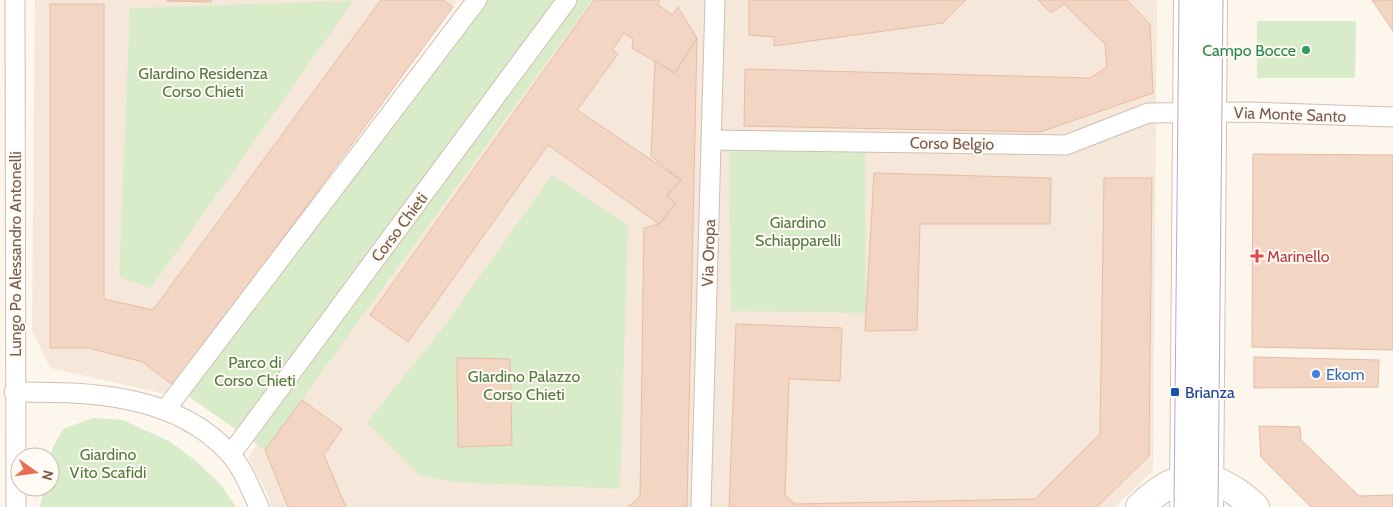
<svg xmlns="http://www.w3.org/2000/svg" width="1393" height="507" font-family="Cabin,sans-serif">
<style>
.residential{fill:#f5e8da}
.green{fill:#d8ecc9}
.building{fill:#f3d5c3;stroke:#e6bba3}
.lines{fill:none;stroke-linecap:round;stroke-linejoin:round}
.street-casing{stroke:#d1beb0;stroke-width:21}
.secondary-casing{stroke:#d6c0b0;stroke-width:30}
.street{stroke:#fff;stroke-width:19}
.secondary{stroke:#fff;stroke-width:28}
.tram{stroke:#b9a8c9;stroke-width:1}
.leisure-dot{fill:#2e9e5b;stroke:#fffaf3;stroke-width:2}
.health-dot{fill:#e0444e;stroke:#fffaf3;stroke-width:2}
.shop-dot{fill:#3f7fe0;stroke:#fffaf3;stroke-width:2}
.transit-dot{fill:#1a4fb4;stroke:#fffaf3;stroke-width:2}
.labels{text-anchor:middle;stroke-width:4;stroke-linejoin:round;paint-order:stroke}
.leisure-label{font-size:16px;fill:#27864d;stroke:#fffaf3;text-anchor:end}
.park-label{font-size:16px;fill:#537a41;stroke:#fffaf3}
.street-label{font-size:16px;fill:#7a5c4d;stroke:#fffaf3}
.health-label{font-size:16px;fill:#be3a42;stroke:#fffaf3;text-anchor:start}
.shop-label{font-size:16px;fill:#366cbe;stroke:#fffaf3;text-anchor:start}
.transit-label{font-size:16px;fill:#164399;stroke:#fffaf3;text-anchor:start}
</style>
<rect width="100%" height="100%" fill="#fdf6ec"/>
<g class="residential">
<path d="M35,0H457L166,394L50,368L32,330Z"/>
<path d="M584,0H1157L1153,471L1115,507H271L269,498L248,457Z"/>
</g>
<g class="green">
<path d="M475,0H592L265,450L174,386Z"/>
<path d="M353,1L151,288L119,277L130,8Z"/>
<path d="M1257,21H1356L1355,78H1257Z"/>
<path d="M729,151L865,152L866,313L731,311Z"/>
<path d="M552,175L628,225L620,489L453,482L419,475L367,422L440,332Z"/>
<path d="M93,418L123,420L169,441L195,460L221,485L236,507H40L44,487H50V459L53,447L63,429Z"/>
</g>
<g class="building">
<path d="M167,0H211V2L167,1Z"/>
<path d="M381,0H443L453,7L174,386L143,362L89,348H50V4H104V299L153,310Z"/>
<path d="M594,0H660L657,4L672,15L678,7L697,38L675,73L632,48L633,39L624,33L612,50L618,54L577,110L681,180L667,196L676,203L659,224L548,145L408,342L370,315Z"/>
<path d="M749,0H966L943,23L774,46V37L749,35Z"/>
<path d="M1038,0H1127L1150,24L1153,93L1040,132L744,126L745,69L1090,78L1107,67L1105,44L1064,4L1051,13Z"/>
<path d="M1372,0H1393V31Z"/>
<path d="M697,38L687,507H628L640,496L644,228L659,224L676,203L667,196L681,180L651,156L655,61L675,73Z"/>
<path d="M1253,154L1393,155V350L1252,347Z"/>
<path d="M874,173L1051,178L1050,224H920L917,330L865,331Z"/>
<path d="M1104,178H1152L1149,456L1097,507H729L736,324L842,328L840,381L789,379L785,495L795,504L1035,499L1100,434Z"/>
<path d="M1254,357L1379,360L1378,387L1254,388Z"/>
<path d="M457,358L510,359L512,445L458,447Z"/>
<path d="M302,400L342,429L324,455L346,507H288L265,450Z"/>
<path d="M1259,426L1300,427L1301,440L1359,496L1393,495V507H1311L1261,457Z"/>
</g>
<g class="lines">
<g class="street-casing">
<g id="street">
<path d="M15,0L16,507"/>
<path d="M711,140L1066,145L1148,113L1250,112L1393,117"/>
<path d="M14,392C89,392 176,393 230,454C243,468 251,490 259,507"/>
<path d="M166,409L477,0"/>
<path d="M231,454L567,0"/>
<path d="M701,507L715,0"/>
</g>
</g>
<g class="secondary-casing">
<g id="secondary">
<path d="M1140,507C1180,467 1214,469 1255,507"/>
<path d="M1184,507L1188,0"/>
<path d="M1209,507L1213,0"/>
</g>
</g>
<use href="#street" class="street"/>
<use href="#secondary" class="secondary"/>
<g class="tram">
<path d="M1174,507L1179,0"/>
<path d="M1218,507L1223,0"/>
</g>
</g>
<circle class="leisure-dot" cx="1306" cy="50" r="5"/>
<path class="health-dot" d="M1254.5 248.5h5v5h5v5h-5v5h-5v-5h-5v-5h5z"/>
<circle class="shop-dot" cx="1316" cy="374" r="5"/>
<rect class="transit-dot" x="1170" y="387" width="10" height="10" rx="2.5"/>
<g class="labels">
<g class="leisure-label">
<text x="1296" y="56">Campo Bocce</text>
</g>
<g class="park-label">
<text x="203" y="79">GIardino Residenza<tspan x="203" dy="18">Corso Chieti</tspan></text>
<text x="798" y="228">Giardino<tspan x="798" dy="18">Schiapparelli</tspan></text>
<text x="255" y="368">Parco di<tspan x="255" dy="18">Corso Chieti</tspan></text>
<text x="524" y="382">GIardino Palazzo<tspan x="524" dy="18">Corso Chieti</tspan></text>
<text x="108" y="460">Giardino<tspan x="108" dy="18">Vito Scafidi</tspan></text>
</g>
<g class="street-label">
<text transform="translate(1290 114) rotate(2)" y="6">Via Monte Santo</text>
<text transform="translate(952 143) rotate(1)" y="6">Corso Belgio</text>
<text transform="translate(399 227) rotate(-53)" y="6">Corso Chieti</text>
<text transform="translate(708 253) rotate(-88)" y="6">Via Oropa</text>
<text transform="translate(15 254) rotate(-90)" y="6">Lungo Po Alessandro Antonelli</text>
</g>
<g class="health-label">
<text x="1267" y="262">Marinello</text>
</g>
<g class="shop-label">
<text x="1326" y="380">Ekom</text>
</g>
<g class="transit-label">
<text x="1185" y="398">Brianza</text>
</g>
</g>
<g transform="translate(35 472) rotate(104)"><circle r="24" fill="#fffaf3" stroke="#cabbb1"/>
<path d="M0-4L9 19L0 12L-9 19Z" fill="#e76f51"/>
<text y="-8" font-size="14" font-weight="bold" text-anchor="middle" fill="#7a5c4d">N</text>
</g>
</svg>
